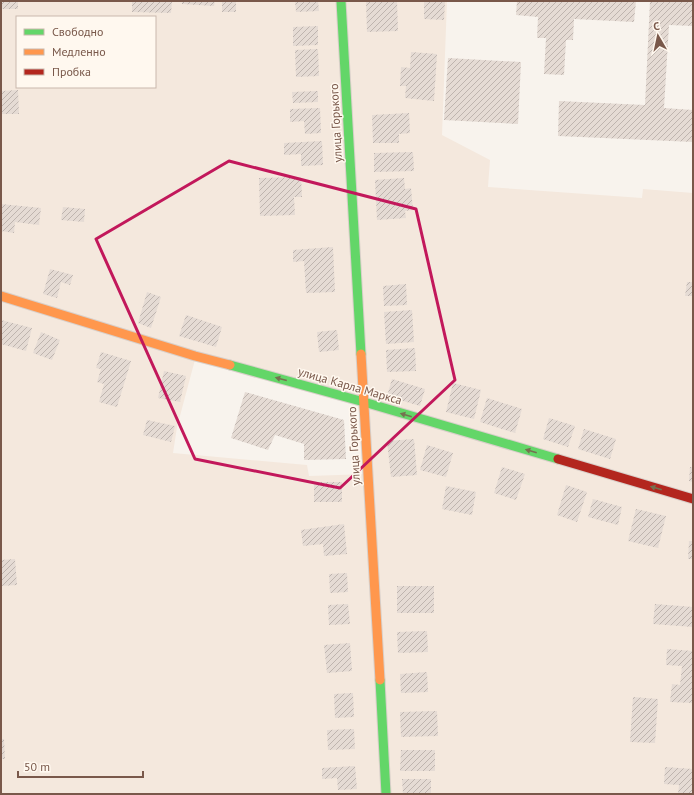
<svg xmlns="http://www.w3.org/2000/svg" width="694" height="795" font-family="'PT Sans',sans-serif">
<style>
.residential{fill:#f4e8dd;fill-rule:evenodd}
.building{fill:url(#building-hatch)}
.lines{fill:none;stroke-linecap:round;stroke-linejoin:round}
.fast-casing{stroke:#d8cfc9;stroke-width:11}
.slow-casing{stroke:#d8cfc9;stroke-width:11}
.jam-casing{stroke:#d8cfc9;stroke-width:11}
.fast{stroke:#63d668;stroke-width:9}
.slow{stroke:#ff974d;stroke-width:9}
.jam{stroke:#b3261e;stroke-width:9}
.oneway{fill:#757150}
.marked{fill:none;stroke:#c2185b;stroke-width:3;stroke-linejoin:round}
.labels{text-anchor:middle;stroke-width:3;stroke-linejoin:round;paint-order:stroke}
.street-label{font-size:12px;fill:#79584a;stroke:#fff8ef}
</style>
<defs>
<pattern id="building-hatch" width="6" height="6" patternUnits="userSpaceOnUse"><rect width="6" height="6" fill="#e5dbd4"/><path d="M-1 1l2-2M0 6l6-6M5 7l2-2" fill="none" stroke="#beb4ae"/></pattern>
</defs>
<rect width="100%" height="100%" fill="#f8f3ed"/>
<path class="residential" d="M1,1H447L442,135L490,160L488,187L642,198L643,189L693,193V794H1ZM17,17H155V87H17ZM196,356L364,402L368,474L309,476L307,465L173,453L177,427Z"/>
<g class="building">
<rect x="1" y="1" width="17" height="8"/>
<path d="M132,1H172L171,13L132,12Z"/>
<path d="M182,1H215L214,6L182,4Z"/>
<rect x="222" y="1" width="14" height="11"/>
<path d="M295,1H318L319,11L296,12Z"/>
<path d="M366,1H397L398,31L367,32Z"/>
<path d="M424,1H445L444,20L424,19Z"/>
<path d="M517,1H636L634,22L574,19L573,40H566L564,75L544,74L546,38H537L538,17L516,15Z"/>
<path d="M650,1H693V26L669,25L664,108L693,110V142L558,136L559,101L645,105Z"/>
<path d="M318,26V45L293,46V27Z"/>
<path d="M318,49L319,76L296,77L295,50Z"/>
<path d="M411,52L437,54L434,101L405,98L406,86H400L401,67L410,68Z"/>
<path d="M448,58L521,62L518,124L444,120Z"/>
<path d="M18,90L19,114H1V91Z"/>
<path d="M318,91V102L293,103L292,92Z"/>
<path d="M320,108L321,133L305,134L304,121L290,122V109Z"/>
<path d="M409,113L410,133L399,134V143H373L372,115Z"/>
<path d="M322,141L323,165L301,166V154L284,155V143Z"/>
<path d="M413,152L414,171L374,172V153Z"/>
<path d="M301,177L302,197H294L295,215L260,216L259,178Z"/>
<path d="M404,178L405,189L411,188L413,210L405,211L406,218L377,220L375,180Z"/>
<path d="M1,204L41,208L39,225L15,222L14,233L1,231Z"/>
<path d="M63,207L85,209L84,222L61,220Z"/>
<path d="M333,247L335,292L306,293L304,261L293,262V250Z"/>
<path d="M50,269L73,275L70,285L61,282L57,298L43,294Z"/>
<path d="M687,282H693V296H685Z"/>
<path d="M406,284L407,305L384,306L383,286Z"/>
<path d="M147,292L161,297L151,328L138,323Z"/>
<path d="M412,310L414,342L386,344L384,312Z"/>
<path d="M186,315L222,327L216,347L179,336Z"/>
<path d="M1,320L32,328L26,351L1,344Z"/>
<path d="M337,330L339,350L319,352L317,332Z"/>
<path d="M41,332L60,340L52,360L33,353Z"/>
<path d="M415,348L416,371L387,372L386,350Z"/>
<path d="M101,352L131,361L117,407L99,402L104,384L97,382L101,369L96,368Z"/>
<path d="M164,371L186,376L180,402L158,398Z"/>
<path d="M392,379L425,389L420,406L387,396Z"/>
<path d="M453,383L481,390L474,419L446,412Z"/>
<path d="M245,392L344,420L346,459L304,460V444L275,435L268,450L231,438Z"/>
<path d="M487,398L522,409L515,433L480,422Z"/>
<path d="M549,418L575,426L568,447L543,439Z"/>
<path d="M147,420L175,426L171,442L143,435Z"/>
<path d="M584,429L616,439L610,459L578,449Z"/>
<path d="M414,439L417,475L391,477L387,441Z"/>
<path d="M427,445L453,453L446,477L420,470Z"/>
<path d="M502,467L525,474L516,500L494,493Z"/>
<path d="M690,467H693V482L689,481Z"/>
<rect x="314" y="482" width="28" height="20"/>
<path d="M566,485L587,492L577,522L557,515Z"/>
<path d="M446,486L476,492L472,515L442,509Z"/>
<path d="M593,499L622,507L618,525L588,517Z"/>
<path d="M636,509L666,516L658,548L628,541Z"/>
<path d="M344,524L347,554L324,556L323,544L303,546L301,530Z"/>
<path d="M689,541H693V559H688Z"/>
<path d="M15,559L17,585L1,586V560Z"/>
<path d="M347,573L348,592L330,593L329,574Z"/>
<rect x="397" y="586" width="37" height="27"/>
<path d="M348,604L350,624L329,625L328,605Z"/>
<path d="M655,604L693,607V627L653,624Z"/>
<path d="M427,631L428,652L398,653L397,632Z"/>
<path d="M350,643L352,671L327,673L324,645Z"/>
<path d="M667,649L693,651V703L670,702L672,684L680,685L682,666L666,665Z"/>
<path d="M427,672L428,692L401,693L400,674Z"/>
<path d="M353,693L354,717L335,718L334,694Z"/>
<path d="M633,697L658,699L655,743L630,742Z"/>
<path d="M437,711L438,736L401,737L400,712Z"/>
<path d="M354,729L355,749L328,750L327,730Z"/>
<path d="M1,739H4L5,759H1Z"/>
<path d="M401,750H435V771H400Z"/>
<path d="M355,766L357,789L338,790L337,778L322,779V768Z"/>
<path d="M665,767L693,769V794H678L679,785L664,784Z"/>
<path d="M402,779H431V794H403Z"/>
</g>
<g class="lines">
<g class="fast-casing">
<g id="fast">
<path d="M341,1L361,354"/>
<path d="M230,365L364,402L558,459"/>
<path d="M380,680L386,794"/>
</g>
</g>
<g class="slow-casing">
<g id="slow">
<path d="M1,296L195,356L230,365"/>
<path d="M361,354L380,680"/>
</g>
</g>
<g class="jam-casing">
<path id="jam" d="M558,459L693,499"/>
</g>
<use href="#fast" class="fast"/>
<use href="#slow" class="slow"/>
<use href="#jam" class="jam"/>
</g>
<defs><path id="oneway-solid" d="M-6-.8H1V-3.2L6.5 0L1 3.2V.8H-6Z"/></defs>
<g class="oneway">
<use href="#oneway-solid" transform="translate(281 379) rotate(-165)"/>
<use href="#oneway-solid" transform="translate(406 415) rotate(-164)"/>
<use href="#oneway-solid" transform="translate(531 451) rotate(-164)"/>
<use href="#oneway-solid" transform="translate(656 488) rotate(-164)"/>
</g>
<path class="marked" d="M229,161L416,209L455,380L340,488L195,459L96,239Z"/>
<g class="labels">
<g class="street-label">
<text transform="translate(336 123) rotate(-93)" y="4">улица Горького</text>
<text transform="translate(350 386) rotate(16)" y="4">улица Карла Маркса</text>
<text transform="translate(354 446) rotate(-93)" y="4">улица Горького</text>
</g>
</g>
<rect width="694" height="795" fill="none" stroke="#79584a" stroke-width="4"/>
<rect x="16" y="16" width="140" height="72" fill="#fff8ef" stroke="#c9b8ad"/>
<rect x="24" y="29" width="20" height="6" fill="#63d668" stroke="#c9b8ad"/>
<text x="52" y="36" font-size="12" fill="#79584a">Свободно</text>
<rect x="24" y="49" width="20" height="6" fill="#ff974d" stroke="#c9b8ad"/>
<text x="52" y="56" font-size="12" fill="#79584a">Медленно</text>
<rect x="24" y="69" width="20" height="6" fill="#b3261e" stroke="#c9b8ad"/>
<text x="52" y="76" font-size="12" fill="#79584a">Пробка</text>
<g transform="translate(658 36) rotate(351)" stroke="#fff8ef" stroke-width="3" paint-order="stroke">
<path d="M0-3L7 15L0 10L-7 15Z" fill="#79584a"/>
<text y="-6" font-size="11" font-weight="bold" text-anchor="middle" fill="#79584a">С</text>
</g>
<path d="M18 771v6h125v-6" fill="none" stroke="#79584a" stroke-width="2"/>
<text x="24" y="771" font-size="12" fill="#79584a" stroke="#fff8ef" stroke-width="3" paint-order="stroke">50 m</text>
</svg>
